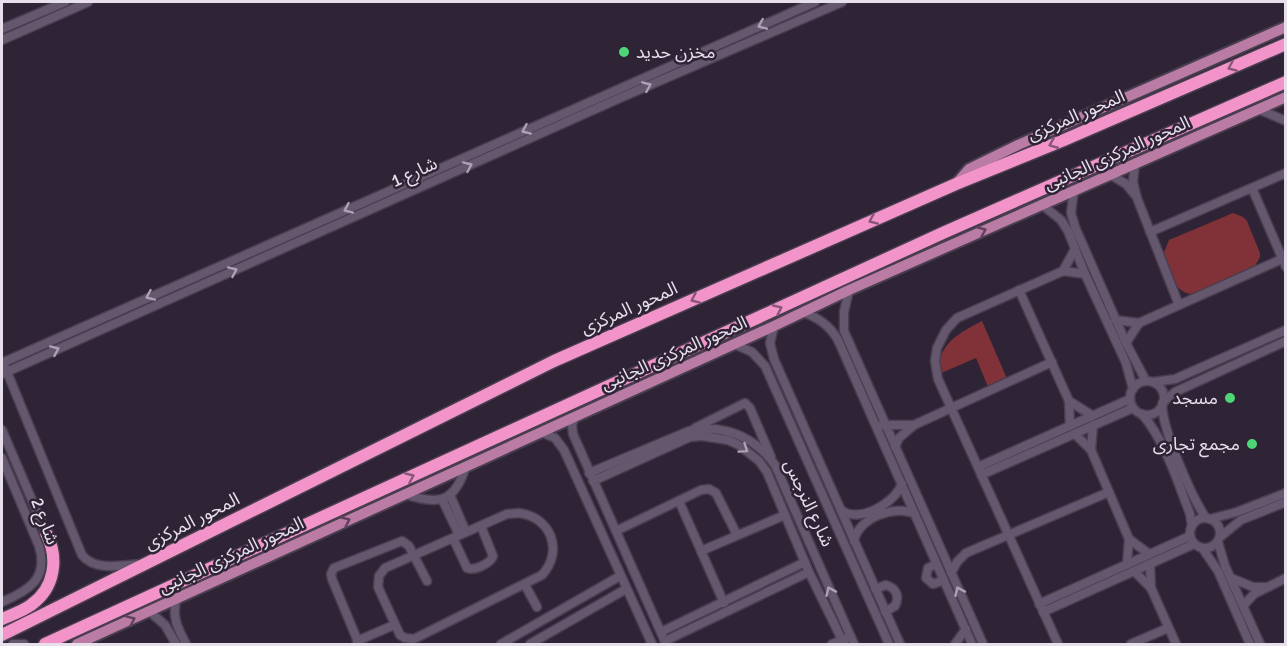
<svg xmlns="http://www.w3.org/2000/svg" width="1287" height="646" font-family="Signika,'Noto Sans Arabic',sans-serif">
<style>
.green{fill:#813239}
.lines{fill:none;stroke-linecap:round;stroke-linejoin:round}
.minor-casing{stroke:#493e4f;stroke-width:11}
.major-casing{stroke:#493e4f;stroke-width:14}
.highway-casing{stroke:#493e4f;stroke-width:15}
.minor{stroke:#65576d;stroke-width:8}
.major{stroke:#ba7ca5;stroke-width:10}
.highway{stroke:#f294ca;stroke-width:12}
.oneway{stroke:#aca2b3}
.oneway2{stroke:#875679}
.oneway3{stroke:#60425d}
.poi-dot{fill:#4dd676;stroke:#2f2336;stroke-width:2}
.labels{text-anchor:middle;stroke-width:5;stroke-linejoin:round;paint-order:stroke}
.poi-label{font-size:18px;fill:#e7dfec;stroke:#2f2336;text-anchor:end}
.street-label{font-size:18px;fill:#e7dfec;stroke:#2f2336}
</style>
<rect width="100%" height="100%" fill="#2f2336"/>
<g class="green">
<path d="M1233,213L1243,217L1247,221L1260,253V257L1255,266L1193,294C1174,294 1169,270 1163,255L1169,240Z"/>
<path d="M982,321L1008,381L989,389L976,358L939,374C937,344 959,333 982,321Z"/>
</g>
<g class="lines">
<g class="minor-casing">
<g id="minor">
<path d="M2,29L65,2"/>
<path d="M2,40L88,2"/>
<path d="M1258,109L1286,121"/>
<path d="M1135,163L1133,182L1137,198L1179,305"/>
<path d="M1109,174L1126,184L1135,195"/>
<path d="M1252,188L1286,267"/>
<path d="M1074,190L1071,213L1075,227L1126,343L1146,381"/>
<path d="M1041,204L1061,220L1068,231L1085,274L1126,363L1133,389"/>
<path d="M1150,232L1286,173"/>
<path d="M1063,271L1075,249"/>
<path d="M849,290L844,312V331L983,644"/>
<path d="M1019,290L1069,401L1070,426"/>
<path d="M802,312C818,317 830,326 838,340L972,644"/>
<path d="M1115,320L1139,323L1282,259"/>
<path d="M774,326L770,343L774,359L900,644"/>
<path d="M1126,343L1139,323"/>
<path d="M734,344L752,352L765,366L889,644"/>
<path d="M2,363L815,2"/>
<path d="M5,367L82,555C96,572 121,565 141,564"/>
<path d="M2,374L620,98L842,2"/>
<circle cx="1147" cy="398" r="17"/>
<path d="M1153,382L1175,379L1286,330"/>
<path d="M1069,401L1093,416"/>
<path d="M1163,402L1175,392L1286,341"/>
<path d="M1162,405C1163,431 1191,496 1206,518"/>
<path d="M1142,414C1164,439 1178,482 1190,514L1192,526"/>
<path d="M575,416L572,425L573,434L666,644"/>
<path d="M882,425H914"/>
<path d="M695,428L745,403L750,408L771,457"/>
<path d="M2,430L46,533"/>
<path d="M541,432L555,438L564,450L652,644"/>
<path d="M1075,434L1091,450L1129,539L1127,564"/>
<path d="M895,447L899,438L914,425L1052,362"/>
<path d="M1091,450L1093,425"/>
<path d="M2,458L39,546C49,579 28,591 2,602"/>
<path d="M978,467L1130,399"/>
<path d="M589,473L689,431C724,424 754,436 775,465L854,644"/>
<path d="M981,475L1133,408"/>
<path d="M593,481L690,437L702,436L728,440L739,445L759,461L767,472L809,572L844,644"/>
<path d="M405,494C439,506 455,502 466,466"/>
<path d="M450,495L466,532"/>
<path d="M442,499L459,535"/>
<path d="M679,501L724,603"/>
<path d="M841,510C859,524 895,503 902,484"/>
<path d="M519,513C551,517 564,551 542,575L414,639L405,638L400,635L378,587L379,576L385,568L507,514Z"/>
<circle cx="1205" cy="533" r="15"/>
<path d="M1210,519L1237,512L1286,493"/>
<path d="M616,531L701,490L709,489L716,493L737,535"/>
<path d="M1220,537L1241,520L1286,502"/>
<path d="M453,538L467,568C474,571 490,564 493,556L481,526"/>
<path d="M1129,539L1149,554"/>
<path d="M854,541C858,518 895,504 915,514"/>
<path d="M1218,542L1225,566L1260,644"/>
<path d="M1203,549L1218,571L1250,644"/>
<path d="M701,551L785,515"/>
<path d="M936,564L928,568L926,578L933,584L944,580"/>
<path d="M1150,564L1151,588"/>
<path d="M1134,571L1151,588L1176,644"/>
<path d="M951,573L957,562L966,553L1109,492"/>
<path d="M1231,578L1253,587H1264"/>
<path d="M525,585L537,607"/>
<path d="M875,589L886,585C896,588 900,596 895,606L885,612"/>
<path d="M177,598C171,616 178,629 186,644"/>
<path d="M1039,604L1190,536"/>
<path d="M1243,606L1254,594L1286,578"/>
<path d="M150,612L165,625L176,644"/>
<path d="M1043,612L1194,544"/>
<path d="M661,632L805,562"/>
<path d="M357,641L394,625"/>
<path d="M665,641L809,572"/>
<path d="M13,644H24"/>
<path d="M359,644L332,579L331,574L334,568L402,541L409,546L427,581"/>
<path d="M501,644L620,576"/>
<path d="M530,644L626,589"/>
<path d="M832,644L847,638"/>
<path d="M955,644L966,629"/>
<path d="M1058,644L938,379L935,361L937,348L946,330L957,318L1063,271L1085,274"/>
<path d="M1131,644L1168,628"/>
</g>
</g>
<g class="major-casing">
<g id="major">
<path d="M956,184L969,169L1018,145L1286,27"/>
<path d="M77,644L774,326L849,290L1286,97"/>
</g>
</g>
<g class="highway-casing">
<g id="highway">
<path d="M2,619C11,615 23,611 31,605C55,588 59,558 46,533"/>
<path d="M2,635L554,361L956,184L1064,140L1286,44"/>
<path d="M45,644L945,232L1286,82"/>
</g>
</g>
<use href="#minor" class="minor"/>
<use href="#major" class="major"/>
<use href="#highway" class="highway"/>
</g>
<defs><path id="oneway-chevron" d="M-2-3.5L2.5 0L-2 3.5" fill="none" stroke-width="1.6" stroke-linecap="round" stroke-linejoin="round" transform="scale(1.5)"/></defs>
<g class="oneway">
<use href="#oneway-chevron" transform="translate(762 25) rotate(157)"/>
<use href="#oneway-chevron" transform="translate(647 86) rotate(-23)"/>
<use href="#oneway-chevron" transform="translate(526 130) rotate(156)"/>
<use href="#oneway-chevron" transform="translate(468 166) rotate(-24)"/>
<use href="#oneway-chevron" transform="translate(348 209) rotate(156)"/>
<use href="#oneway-chevron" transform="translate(233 271) rotate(-24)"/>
<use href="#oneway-chevron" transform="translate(150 296) rotate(156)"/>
<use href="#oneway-chevron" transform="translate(55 350) rotate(-24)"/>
<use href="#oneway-chevron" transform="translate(744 449) rotate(34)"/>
<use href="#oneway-chevron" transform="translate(830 591) rotate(-114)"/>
<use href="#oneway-chevron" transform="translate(959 591) rotate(-114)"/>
</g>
<g class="oneway2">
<use href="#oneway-chevron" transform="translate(1232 67) rotate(157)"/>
<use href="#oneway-chevron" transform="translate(1053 144) rotate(158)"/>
<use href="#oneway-chevron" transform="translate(873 220) rotate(156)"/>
<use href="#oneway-chevron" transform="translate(695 299) rotate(156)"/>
<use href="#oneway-chevron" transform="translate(778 309) rotate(-25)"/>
<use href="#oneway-chevron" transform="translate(410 477) rotate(-24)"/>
</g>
<g class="oneway3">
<use href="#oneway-chevron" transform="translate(982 231) rotate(-24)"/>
<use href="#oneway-chevron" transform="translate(346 521) rotate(-25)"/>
<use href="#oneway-chevron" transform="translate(131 620) rotate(-24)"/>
</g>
<g class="poi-dot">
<circle cx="624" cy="52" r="6"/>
<circle cx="1230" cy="398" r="6"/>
<circle cx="1252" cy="444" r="6"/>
</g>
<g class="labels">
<g class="poi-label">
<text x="636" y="58" text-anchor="start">مخزن حديد</text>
<text x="1218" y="404">مسجد</text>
<text x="1240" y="450">مجمع تجارى</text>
</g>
<g class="street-label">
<text transform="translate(1076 115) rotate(-23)" y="6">المحور المركزى</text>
<text transform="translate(1117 153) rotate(-24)" y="6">المحور المركزى الجانبى</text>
<text transform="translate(414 172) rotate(-24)" y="6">شارع 1</text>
<text transform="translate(629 308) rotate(-24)" y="6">المحور المركزى</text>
<text transform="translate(674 353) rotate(-24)" y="6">المحور المركزى الجانبى</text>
<text transform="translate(809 503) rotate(65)" y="6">شارع النرجس</text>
<text transform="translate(45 521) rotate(69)" y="6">شارع 2</text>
<text transform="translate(192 521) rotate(-27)" y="6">المحور المركزى</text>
<text transform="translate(231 555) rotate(-25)" y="6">المحور المركزى الجانبى</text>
</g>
</g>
<rect width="1287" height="646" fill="none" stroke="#e7dfec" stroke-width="6"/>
</svg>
